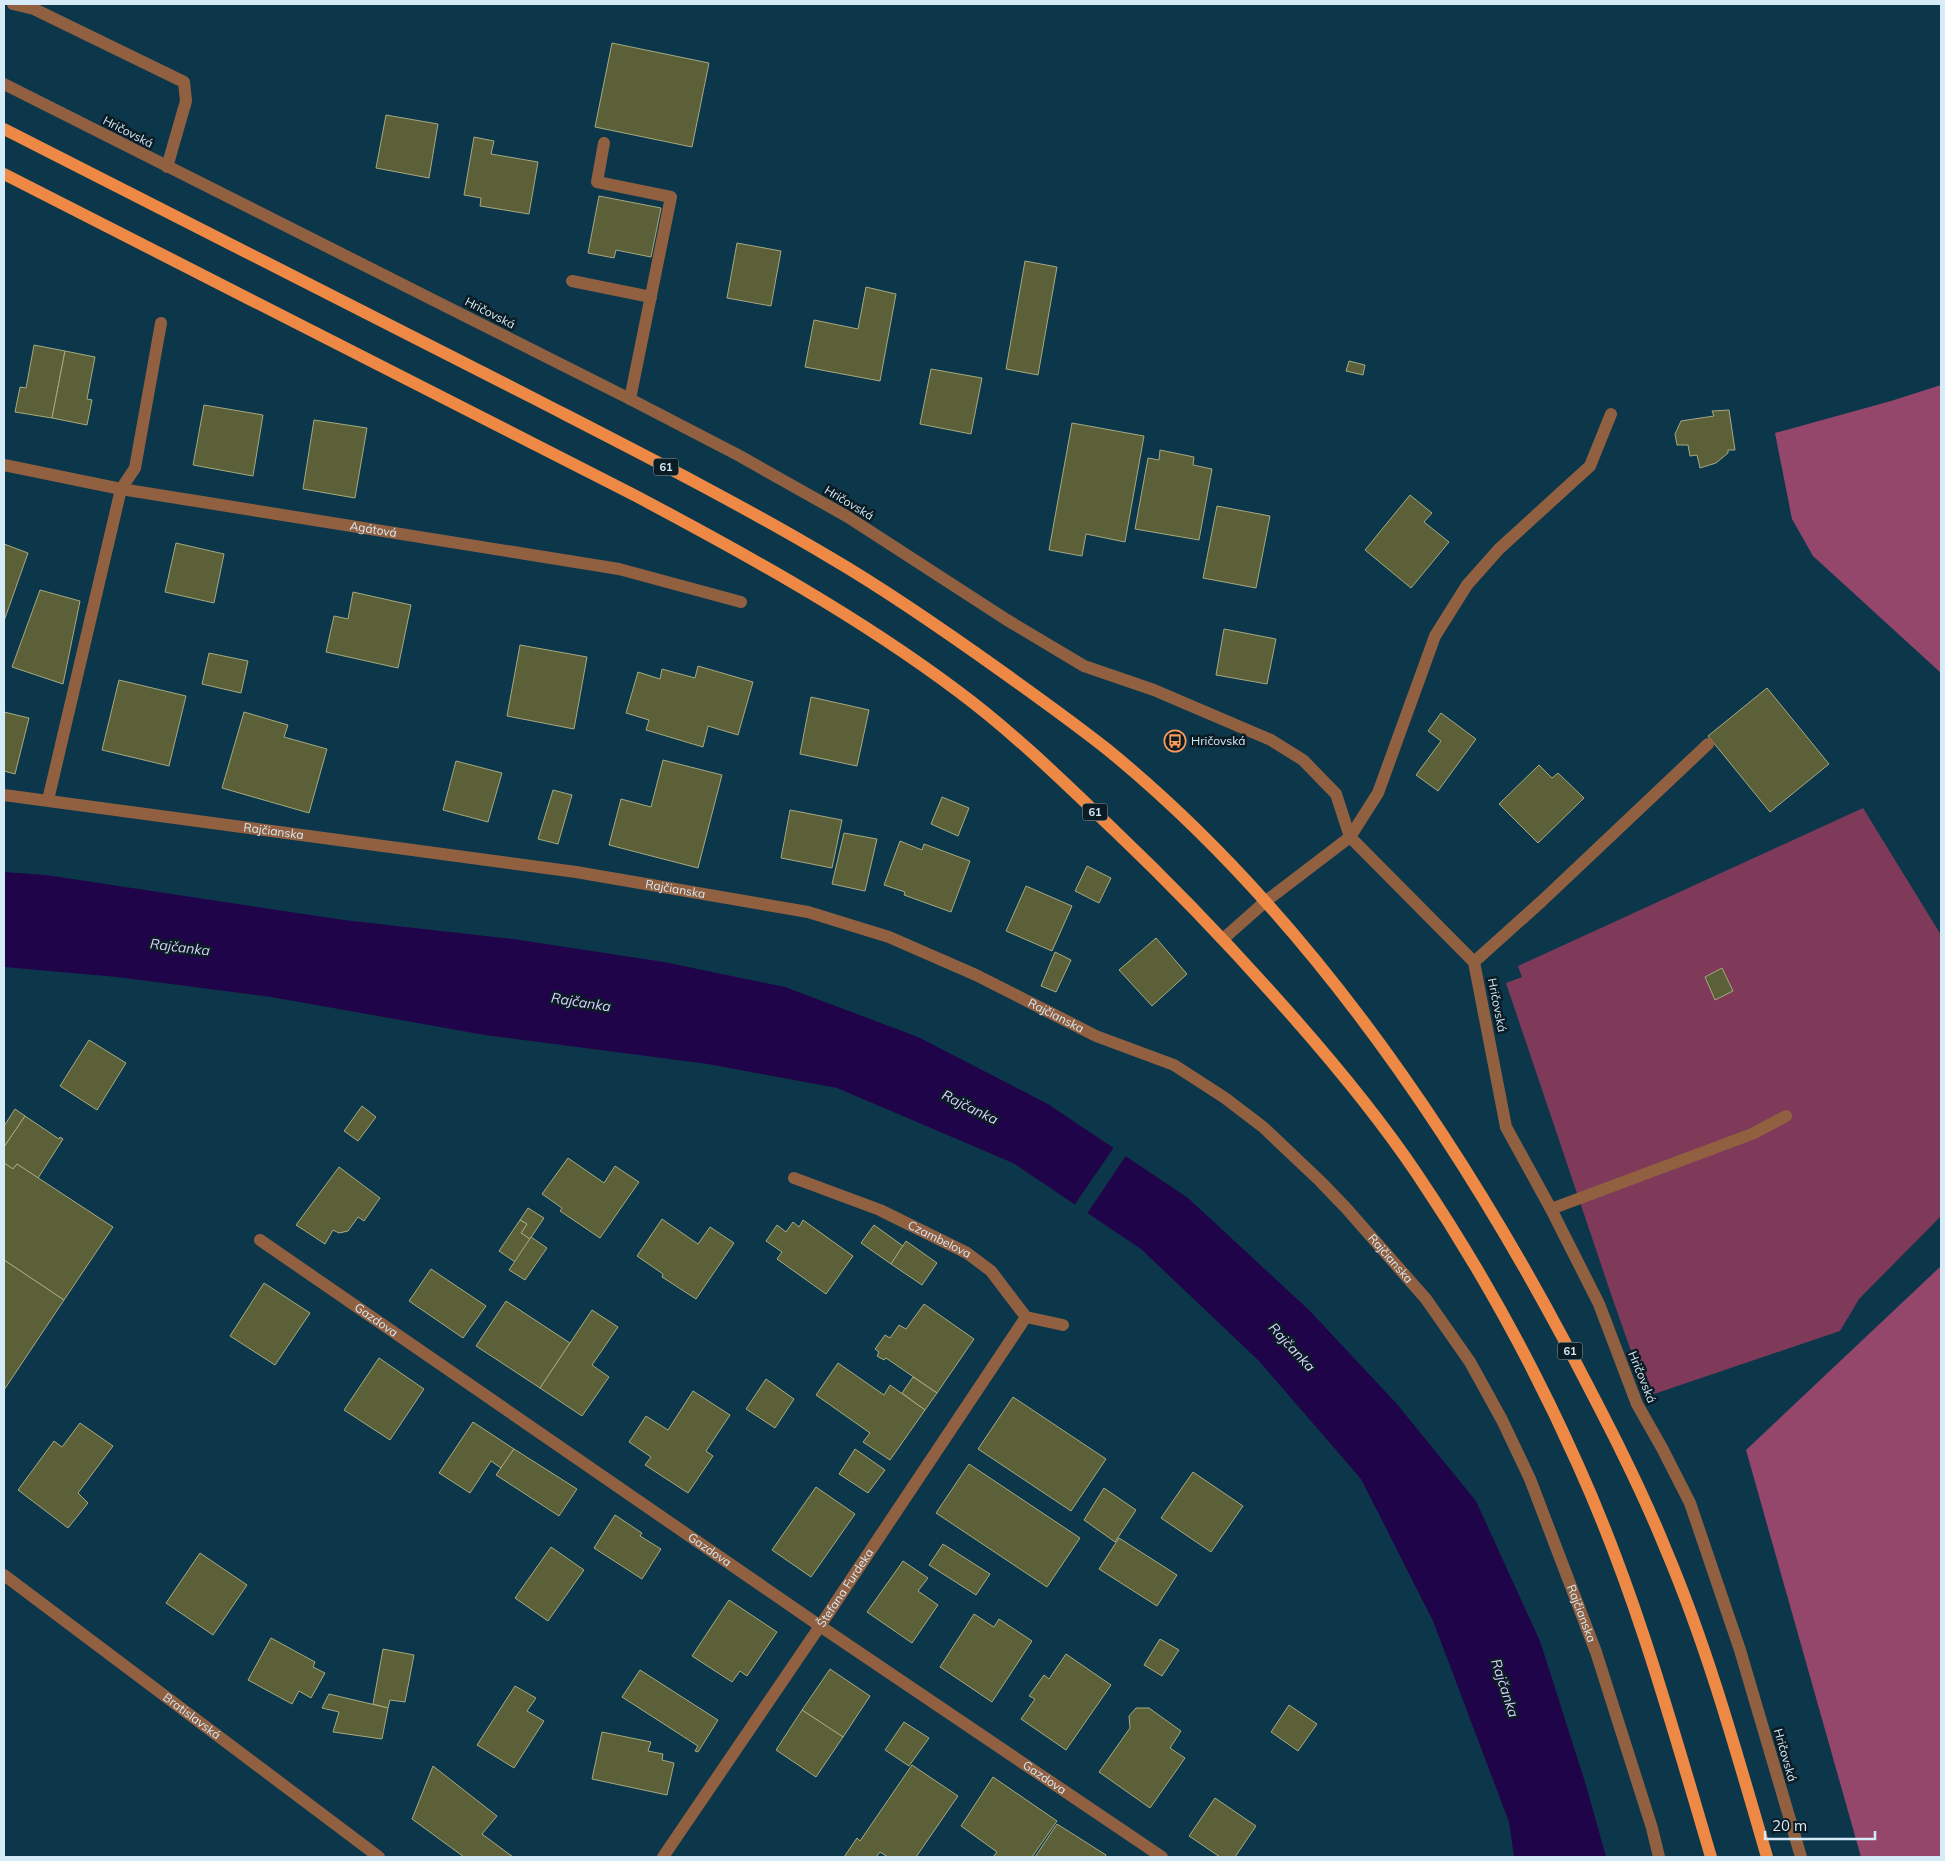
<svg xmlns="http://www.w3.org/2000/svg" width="1945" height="1861" font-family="Mulish,sans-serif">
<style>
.green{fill:#7f3a5a}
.forest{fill:#95466b}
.water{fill:#200449}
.pier{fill:#0c374b}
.building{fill:#5c6039;stroke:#a5a980}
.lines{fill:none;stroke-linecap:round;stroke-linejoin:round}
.lane{stroke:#916041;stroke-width:12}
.street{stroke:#916041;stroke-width:12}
.primary{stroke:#ed8944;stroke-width:12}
.labels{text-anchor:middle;stroke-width:5;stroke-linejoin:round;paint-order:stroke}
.shield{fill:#0b1c25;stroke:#98adb9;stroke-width:1}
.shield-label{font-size:11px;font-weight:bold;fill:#d5ebf8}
.street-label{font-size:12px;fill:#d5ebf8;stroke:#0b1c25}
.poi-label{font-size:12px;fill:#d5ebf8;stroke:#0b1c25;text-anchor:start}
.water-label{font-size:14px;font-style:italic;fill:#d9d2fc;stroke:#0b1c25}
</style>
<rect width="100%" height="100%" fill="#0c374b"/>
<path class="green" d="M1863,808L1941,935V1216L1859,1299L1840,1331L1651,1395L1630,1348L1613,1300L1506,983L1522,977L1518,966Z"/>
<g class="forest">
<path d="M1941,385V673L1813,556L1792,519L1775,433L1891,401Z"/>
<path d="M1941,1266V1857H1861L1746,1450Z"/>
</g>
<path class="water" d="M4,872L46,875L344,920L513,939L664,962L785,987L918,1037L1048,1104L1188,1198L1309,1310L1396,1403L1476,1501L1540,1641L1586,1785L1606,1857H1514L1509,1822L1433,1621L1361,1479L1259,1361L1141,1249L1013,1163L837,1088L708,1064L485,1035L271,997L117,977L4,967Z"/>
<path class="pier" d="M1115,1146L1127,1154L1086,1215L1073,1207Z"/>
<g class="building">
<path d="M612,43L709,63L692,147L595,127Z"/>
<path d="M386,115L438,124L429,178L376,168Z"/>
<path d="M474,137L494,141L491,154L538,162L529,214L480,206L481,198L464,195Z"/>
<path d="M599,196L661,208L651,257L616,250L614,258L588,253Z"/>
<path d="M737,243L781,251L771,306L727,298Z"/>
<path d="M1025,261L1057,267L1038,375L1006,369Z"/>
<path d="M866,287L896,294L880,381L805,367L814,320L858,329Z"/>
<path d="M34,345L65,351L52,418L15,412L20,387L26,388Z"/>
<path d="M65,351L95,357L87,399L92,400L87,425L52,418Z"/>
<path d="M1349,361L1365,365L1363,375L1346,371Z"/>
<path d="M931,369L982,378L971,434L920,424Z"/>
<path d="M204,405L263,415L253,476L193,465Z"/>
<path d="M1729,410L1735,450H1728V453L1716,463L1700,468L1697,455L1690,456L1688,445H1677L1675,434L1681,421L1714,416L1712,411Z"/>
<path d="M314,420L367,428L355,498L303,489Z"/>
<path d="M1072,423L1144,436L1125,542L1086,534L1082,556L1049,550Z"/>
<path d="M1160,450L1194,457L1193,465L1212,469L1199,540L1135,529L1148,458L1159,460Z"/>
<path d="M1410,495L1432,513L1424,522L1449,542L1411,588L1365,550Z"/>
<path d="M1217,506L1270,516L1256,588L1203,578Z"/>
<path d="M176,543L224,554L214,603L165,592Z"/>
<path d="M4,544L28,553L4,621Z"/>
<path d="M40,590L80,601L63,684L12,667Z"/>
<path d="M353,592L411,605L398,668L326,652L334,616L348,619Z"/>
<path d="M1224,629L1276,639L1267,684L1216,675Z"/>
<path d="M520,645L587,657L574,729L507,716Z"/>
<path d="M209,653L248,661L241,693L202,684Z"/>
<path d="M698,666L753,682L738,735L708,726L703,747L646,730L649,720L626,713L638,672L660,679L662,669L695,678Z"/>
<path d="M119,680L186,696L169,766L102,750Z"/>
<path d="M1767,688L1829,764L1770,812L1708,736Z"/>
<path d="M811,697L869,710L857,766L800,754Z"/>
<path d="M4,712L29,718L15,774L4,771Z"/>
<path d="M244,712L288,725L284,737L327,749L309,813L222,788Z"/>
<path d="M1441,713L1476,739L1438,791L1416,775L1441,741L1428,731Z"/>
<path d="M663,760L722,775L698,868L609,845L621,799L651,807Z"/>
<path d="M456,761L502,773L488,822L443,810Z"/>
<path d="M1539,765L1552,778L1558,773L1584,798L1538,843L1499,804Z"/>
<path d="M553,790L572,795L558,844L538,839Z"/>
<path d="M942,797L969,808L958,836L931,824Z"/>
<path d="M790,810L842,820L832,868L781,858Z"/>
<path d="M844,833L877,839L865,891L832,884Z"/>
<path d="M900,841L922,850L924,844L970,861L951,912L904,895L905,892L884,885Z"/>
<path d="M1087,866L1111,878L1099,903L1075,891Z"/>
<path d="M1026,886L1072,906L1052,951L1006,931Z"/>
<path d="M1156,938L1187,974L1152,1006L1119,970Z"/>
<path d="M1055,952L1071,960L1056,992L1041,986Z"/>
<path d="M1722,968L1733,991L1715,1000L1705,977Z"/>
<path d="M89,1040L126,1063L97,1110L60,1086Z"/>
<path d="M362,1106L376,1117L358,1141L344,1131Z"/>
<path d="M15,1109L25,1116L4,1147V1126Z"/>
<path d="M25,1116L59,1139L60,1137L63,1139L38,1178L17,1164L13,1169L4,1163V1147Z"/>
<path d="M568,1158L604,1183L615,1166L639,1182L600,1238L560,1211L562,1208L542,1194Z"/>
<path d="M4,1163L13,1169L17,1164L113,1227L64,1300L4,1260Z"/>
<path d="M339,1167L380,1198L364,1221L358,1217L348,1231L339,1233L333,1230L325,1244L296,1225Z"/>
<path d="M528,1208L544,1218L530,1239L521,1233L527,1224L520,1220Z"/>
<path d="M662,1219L698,1244L710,1227L734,1243L696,1299L662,1277L663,1274L637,1256Z"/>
<path d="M520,1220L527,1224L521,1233L530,1239L515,1262L499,1251Z"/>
<path d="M803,1220L853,1256L826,1294L777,1259L782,1252L766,1241L777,1225L786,1232L793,1222L799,1227Z"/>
<path d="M874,1225L903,1246L891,1264L861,1243Z"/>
<path d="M531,1237L547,1248L525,1280L509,1270Z"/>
<path d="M906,1241L937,1263L922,1285L891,1264Z"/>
<path d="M4,1260L64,1300L4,1390Z"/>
<path d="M431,1269L486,1306L463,1338L409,1301Z"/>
<path d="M264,1283L310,1313L275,1365L230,1336Z"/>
<path d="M506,1301L570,1343L540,1388L476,1346Z"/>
<path d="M924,1304L974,1339L937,1393L886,1358L884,1360L877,1356L879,1352L875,1349L885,1335L890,1338L899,1325L906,1329Z"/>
<path d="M592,1310L618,1327L592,1365L609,1377L582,1416L540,1388Z"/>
<path d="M379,1358L424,1389L390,1440L344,1410Z"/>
<path d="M838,1363L884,1395L890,1385L925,1410L890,1460L863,1442L870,1433L816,1395Z"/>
<path d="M913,1377L937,1393L925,1410L902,1393Z"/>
<path d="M766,1379L794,1399L775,1428L746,1409Z"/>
<path d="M693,1391L730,1415L706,1451L713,1456L688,1493L645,1465L651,1457L629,1442L646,1416L668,1430Z"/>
<path d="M1013,1397L1106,1459L1071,1511L978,1449Z"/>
<path d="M473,1422L514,1449L501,1468L491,1461L470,1493L439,1473Z"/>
<path d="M80,1423L113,1446L78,1493L88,1503L68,1528L18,1490L54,1441L62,1447Z"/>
<path d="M514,1449L577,1489L559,1516L496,1475Z"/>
<path d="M855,1449L885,1470L868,1493L839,1474Z"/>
<path d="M969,1464L1080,1538L1047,1587L936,1513Z"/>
<path d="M1193,1472L1243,1506L1211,1552L1161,1518Z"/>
<path d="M816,1487L855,1514L811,1577L772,1550Z"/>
<path d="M1104,1488L1136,1510L1115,1542L1084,1520Z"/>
<path d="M615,1515L642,1533L640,1536L661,1549L642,1579L594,1548Z"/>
<path d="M1119,1538L1177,1575L1157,1606L1099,1569Z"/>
<path d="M943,1544L990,1574L976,1595L929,1565Z"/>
<path d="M551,1547L584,1570L548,1621L515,1598Z"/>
<path d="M200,1553L247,1585L213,1635L166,1603Z"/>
<path d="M903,1561L928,1578L918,1591L938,1605L912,1643L867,1612Z"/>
<path d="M729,1600L777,1632L747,1676L740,1671L732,1682L692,1656Z"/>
<path d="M974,1614L994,1627L999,1619L1032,1641L992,1702L940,1667Z"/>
<path d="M271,1638L315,1662L313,1667L325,1673L311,1698L299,1691L292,1704L248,1680Z"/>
<path d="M1160,1639L1179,1650L1162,1676L1144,1665Z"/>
<path d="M383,1649L414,1655L405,1702L390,1700L388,1708L373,1704Z"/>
<path d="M1066,1654L1111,1685L1066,1750L1021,1719L1035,1699L1029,1696L1044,1675L1049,1679Z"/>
<path d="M830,1669L870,1696L843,1737L802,1710Z"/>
<path d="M640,1670L718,1720L698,1752L695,1751L698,1746L622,1697Z"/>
<path d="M515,1686L536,1698L527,1711L544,1721L514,1768L477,1745Z"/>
<path d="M329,1694L388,1708L382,1739L333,1732L339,1712L322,1708Z"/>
<path d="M1289,1705L1317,1724L1298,1751L1271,1732Z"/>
<path d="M1136,1708H1149L1181,1731L1170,1748L1185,1758L1150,1808L1099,1772L1130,1728L1129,1716Z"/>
<path d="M802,1710L843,1737L816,1777L776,1750Z"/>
<path d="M904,1722L929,1738L909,1766L885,1750Z"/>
<path d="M602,1732L651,1742L648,1751L663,1754L662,1760L674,1763L667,1795L592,1779Z"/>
<path d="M912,1765L958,1796L916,1857H888L880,1852L876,1857H844L857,1838L860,1841Z"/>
<path d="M433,1766L497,1816L482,1834L513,1857H464L412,1819Z"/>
<path d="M993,1777L1057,1821L1032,1857H993L997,1852L961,1826Z"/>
<path d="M1215,1798L1256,1826L1235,1857H1220L1189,1836Z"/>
<path d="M1057,1824L1106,1855L1105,1857H1035Z"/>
</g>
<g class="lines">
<g class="lane">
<path d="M13,4L34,9L184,82L186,101L167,167"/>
<path d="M604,143L597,182L671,197L630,399"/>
<path d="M572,281L651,297"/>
<path d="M1474,962L1543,900L1708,744"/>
<path d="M1551,1209L1752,1134L1786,1116"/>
</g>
<g class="street">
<path d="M4,84L630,399L738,455L848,517L1007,620L1084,666L1154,690L1271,740L1303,760L1336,794L1350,837L1474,962L1506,1127L1551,1209L1599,1304L1637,1404L1662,1448L1690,1503L1740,1650L1801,1857"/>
<path id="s1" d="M4,465L121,489L619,569L741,602"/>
<path id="s2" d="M4,795L576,872L808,912L889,937L976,975L1096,1036L1174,1065L1225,1098L1263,1127L1320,1181L1346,1208L1426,1299L1470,1362L1502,1420L1530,1479L1596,1652L1652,1828L1659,1857"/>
<path d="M48,800L121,489L135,468L161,323"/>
<path d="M1223,939L1266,901L1350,837L1378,793L1435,636L1467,585L1499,549L1590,466L1611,414"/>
<path id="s3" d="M794,1178L880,1210L967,1253L991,1271L1026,1317L1063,1325"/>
<path id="s4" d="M260,1240L820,1626L1162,1857"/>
<path id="s5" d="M4,1575L379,1857"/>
<path id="s6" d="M663,1857L820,1626L1026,1317"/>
</g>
<g class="primary">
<path d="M4,129C181,218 358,308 535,399C634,450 735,501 831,558C891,593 948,633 1004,673C1039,698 1074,723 1108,750C1300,907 1448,1123 1564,1340C1600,1409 1637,1478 1666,1550C1708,1649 1737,1754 1767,1857"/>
<path d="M4,174L636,496C747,555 858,616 959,692C1014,733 1064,782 1114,830C1177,890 1237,953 1294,1018C1338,1068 1380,1119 1417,1174C1479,1266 1533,1364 1578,1465C1635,1591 1672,1725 1711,1857"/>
</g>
</g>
<defs>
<g id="bus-ring" transform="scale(1.125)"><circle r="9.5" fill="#0b1c25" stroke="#fe9b59" stroke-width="1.5"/><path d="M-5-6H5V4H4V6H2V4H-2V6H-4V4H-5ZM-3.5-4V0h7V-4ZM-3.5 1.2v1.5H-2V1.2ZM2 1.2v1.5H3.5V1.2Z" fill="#fe9b59"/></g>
</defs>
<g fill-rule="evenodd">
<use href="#bus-ring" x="1175" y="741"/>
</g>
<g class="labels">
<g class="shield">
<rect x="653.5" y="458.5" width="25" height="17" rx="4"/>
<rect x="1082.5" y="803.5" width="25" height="17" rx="4"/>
<rect x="1557.5" y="1342.5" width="25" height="17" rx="4"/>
</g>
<g class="shield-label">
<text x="666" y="471">61</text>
<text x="1095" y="816">61</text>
<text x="1570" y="1355">61</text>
</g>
<g class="street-label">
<text transform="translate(128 132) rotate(27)" y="4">Hričovská</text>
<text transform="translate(490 313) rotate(27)" y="4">Hričovská</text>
<text transform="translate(849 503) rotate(31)" y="4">Hričovská</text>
<text dy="4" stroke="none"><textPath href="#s1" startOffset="375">Agátová</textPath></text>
<text dy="4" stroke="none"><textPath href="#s2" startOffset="272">Rajčianska</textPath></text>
<text dy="4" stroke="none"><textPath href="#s2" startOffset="678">Rajčianska</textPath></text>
<text transform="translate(1497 1005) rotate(79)" y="4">Hričovská</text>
<text dy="4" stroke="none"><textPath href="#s2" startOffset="1082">Rajčianska</textPath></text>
<text dy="4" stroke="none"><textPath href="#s3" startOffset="158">Czambelova</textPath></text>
<text dy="4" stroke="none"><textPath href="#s2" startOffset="1502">Rajčianska</textPath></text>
<text dy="4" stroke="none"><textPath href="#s4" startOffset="141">Gazdova</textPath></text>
<text transform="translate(1642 1377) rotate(68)" y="4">Hričovská</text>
<text dy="4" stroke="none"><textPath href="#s4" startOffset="546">Gazdova</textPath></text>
<text dy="4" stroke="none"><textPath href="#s6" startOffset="325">Štefana Furdeka</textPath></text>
<text dy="4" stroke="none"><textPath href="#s2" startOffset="1908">Rajčianska</textPath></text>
<text dy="4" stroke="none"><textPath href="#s5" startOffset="235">Bratislavská</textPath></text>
<text transform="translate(1785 1755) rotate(74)" y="4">Hričovská</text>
<text dy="4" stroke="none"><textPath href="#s4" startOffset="951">Gazdova</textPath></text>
</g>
<g class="poi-label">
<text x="1191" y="745">Hričovská</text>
</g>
<g class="water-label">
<text transform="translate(180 947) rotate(7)" y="5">Rajčanka</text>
<text transform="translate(581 1002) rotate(9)" y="5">Rajčanka</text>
<text transform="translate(970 1107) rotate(26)" y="5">Rajčanka</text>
<text transform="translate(1292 1347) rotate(47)" y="5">Rajčanka</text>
<text transform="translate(1505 1688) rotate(72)" y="5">Rajčanka</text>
</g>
</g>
<rect width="1945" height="1861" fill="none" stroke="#d5ebf8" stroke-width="10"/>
<path d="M1765 1831v8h110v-8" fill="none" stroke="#d5ebf8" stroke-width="2.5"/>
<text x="1772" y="1831" font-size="15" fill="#d5ebf8" stroke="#0b1c25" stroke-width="4" paint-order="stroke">20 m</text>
</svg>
